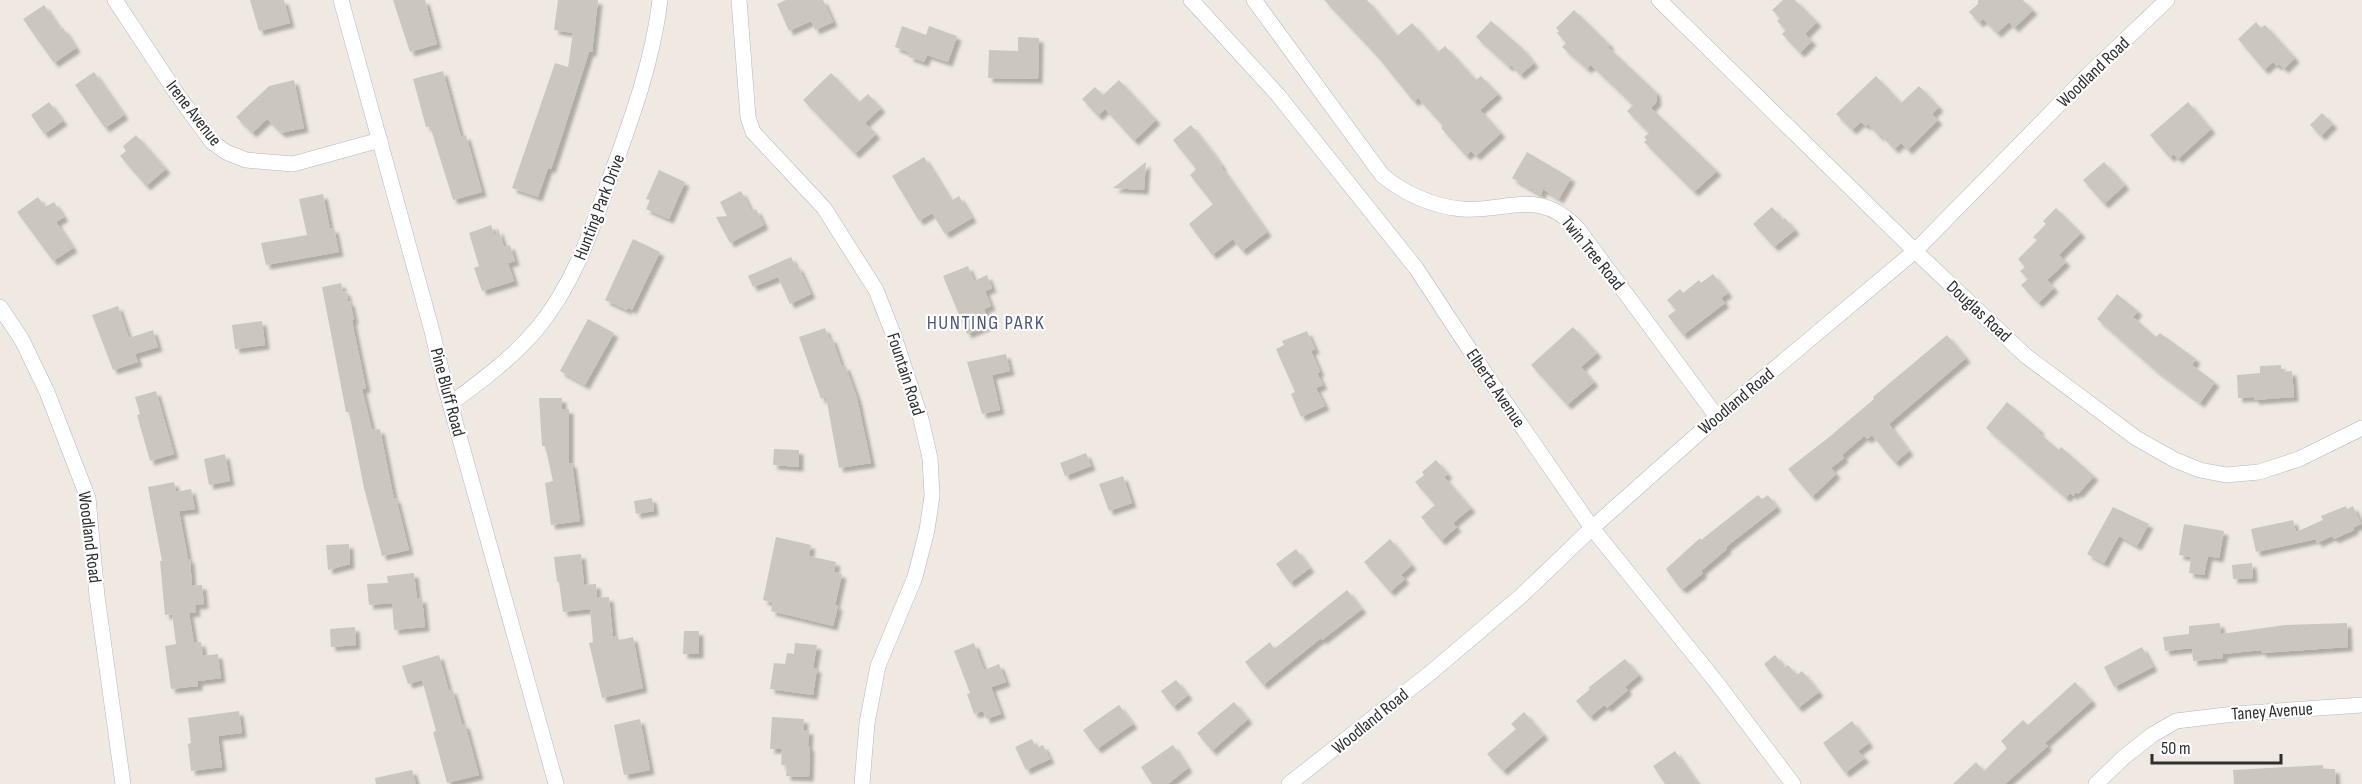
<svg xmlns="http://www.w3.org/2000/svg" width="2362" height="784" font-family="'Sofia Sans Condensed',sans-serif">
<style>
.building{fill:#cbc7bf;filter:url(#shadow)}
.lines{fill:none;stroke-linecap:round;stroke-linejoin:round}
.street-casing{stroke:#b4b7c1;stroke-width:16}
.street{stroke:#fff;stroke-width:15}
.labels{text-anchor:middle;stroke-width:4.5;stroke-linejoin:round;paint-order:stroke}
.street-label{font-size:18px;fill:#2e2e2e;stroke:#fff}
.neighbourhood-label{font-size:20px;letter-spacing:1.5px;fill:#4d5680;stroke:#fff}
</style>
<defs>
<filter id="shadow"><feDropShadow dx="4.5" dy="4.5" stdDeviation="1.5" flood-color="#0004"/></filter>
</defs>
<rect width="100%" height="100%" fill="#efe9e1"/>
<g class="building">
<path d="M250,0H284L290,23L259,31Z"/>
<path d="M393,0H425L437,44L410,52Z"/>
<path d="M558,0H598L592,52H589L559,145L551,169L548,168L538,197L512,188L555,63L568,67L573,33L554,30Z"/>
<path d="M786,0H823L833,22L815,30L811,21L789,31L777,4Z"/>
<path d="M1324,0H1367L1397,36L1412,23L1438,52L1445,46L1476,80L1481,76L1498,94L1480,110L1501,133L1476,156L1471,151L1466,156L1441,128L1443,126L1418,98L1414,102L1377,56Z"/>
<path d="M1783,0H1795L1817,22L1805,34L1812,41L1800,53L1782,34L1786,30L1777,21L1780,18L1772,10Z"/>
<path d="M1978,0H2023L2033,10L2014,28L2009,22L1997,33L1983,19L1979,23L1969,12L1978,4Z"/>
<path d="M44,5L60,29L63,28L76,48L54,63L23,19Z"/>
<path d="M1574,10L1610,45L1608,47L1656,92L1657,101L1651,108L1717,171L1694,192L1644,142L1647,140L1644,137L1649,133L1627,111L1633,105L1591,65L1587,69L1562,47L1566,43L1557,33L1559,31L1556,28Z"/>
<path d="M1491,21L1522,48L1534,63L1520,75L1511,65L1509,67L1476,37Z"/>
<path d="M2256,22L2261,28L2265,25L2295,58L2284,69L2279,64L2277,66L2273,62L2264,70L2238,39Z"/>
<path d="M902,26L926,35L929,26L957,36L948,62L927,55L924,62L909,57L910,53L895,47Z"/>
<path d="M1018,37L1039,38L1038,79L988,78L989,50L1018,51Z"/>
<path d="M443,71L461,137L466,135L482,192L453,200L430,126L426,127L413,79Z"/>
<path d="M94,72L124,115L105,128L75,85Z"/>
<path d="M831,73L859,102L868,94L881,108L865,123L876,134L855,154L803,100Z"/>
<path d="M1876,76L1901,103L1919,86L1939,107L1932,114L1938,120L1908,150L1901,143L1894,149L1881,135L1879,136L1868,124L1866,126L1861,122L1852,130L1836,114Z"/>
<path d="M294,80L304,128L281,133L267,119L252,133L236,117L269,86Z"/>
<path d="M1119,80L1156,120L1134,141L1105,109L1098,116L1082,99L1095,87L1103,95Z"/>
<path d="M49,102L63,121L44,134L31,115Z"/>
<path d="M2188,102L2211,129L2178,159L2173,154L2170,158L2150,135Z"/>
<path d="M2322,113L2333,124L2321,136L2310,125Z"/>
<path d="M1191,125L1212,152L1222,166L1221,167L1267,232L1242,251L1233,239L1212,255L1189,224L1213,204L1190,175L1196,169L1173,140Z"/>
<path d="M136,135L166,169L146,186L120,156L126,151L123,146Z"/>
<path d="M1527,152L1571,178L1559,199L1543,189L1541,195L1512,178Z"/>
<path d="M924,157L951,201L959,196L972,218L945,234L932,213L919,221L892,176Z"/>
<path d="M1146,162L1144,190L1113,188Z"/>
<path d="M2104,162L2125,185L2104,204L2083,180Z"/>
<path d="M659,170L685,182L669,219L646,209L650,200L646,199Z"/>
<path d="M741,191L752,212L756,209L764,225L730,243L716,217L727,216L720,202Z"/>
<path d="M323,194L330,229L334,228L339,252L266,265L261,243L307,235L299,199Z"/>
<path d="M38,197L45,207L54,202L64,217L56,222L73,248L53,261L17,212Z"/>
<path d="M1772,207L1783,220L1785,218L1795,230L1774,247L1753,224Z"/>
<path d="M2056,208L2081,233L2059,255L2066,262L2047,280L2054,288L2038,303L2021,285L2028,279L2020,271L2025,267L2018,259L2037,240L2033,237L2046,224L2043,221Z"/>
<path d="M491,225L495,237L498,228L504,247L510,245L515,261L508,263L514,281L482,291L474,268L479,266L469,233Z"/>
<path d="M633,239L660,252L632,310L628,307L627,310L605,300Z"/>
<path d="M791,257L796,267L798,266L811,294L790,304L778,277L753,287L748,276Z"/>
<path d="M968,266L974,281L987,275L992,288L985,291L991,306L984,309L990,324L967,334L943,276Z"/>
<path d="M1713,274L1728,293L1721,298L1725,303L1683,335L1668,316L1676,310L1667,300L1680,289L1683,293L1699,280L1701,283Z"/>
<path d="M341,283L343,292L346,291L348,302L350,301L354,320H352L354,331L366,388L362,389L372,430L380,429L394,499L396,498L409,550L382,556L364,488L349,412H346L322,287Z"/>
<path d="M2117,294L2138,311L2133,317L2156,337L2160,333L2196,359L2192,365L2215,382L2200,403L2154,369L2097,319Z"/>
<path d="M118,306L129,338L153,330L158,347L135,354L138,362L113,370L92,315Z"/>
<path d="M588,319L614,333L585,385L560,371Z"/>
<path d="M262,321L265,345L235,349L232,325Z"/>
<path d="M1573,327L1597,353L1581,367L1594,382L1567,405L1531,365Z"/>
<path d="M825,328L829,339L832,338L842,367L845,365L857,398L871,463L839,468L826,397L821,399L799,337Z"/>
<path d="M1307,331L1315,349L1311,351L1320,372L1317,373L1323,385L1316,388L1325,406L1301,417L1291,394L1295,392L1276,349L1284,345L1282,341Z"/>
<path d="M1947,335L1966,358L1889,424L1909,451L1895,463L1872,435L1867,439L1864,436L1842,455L1844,458L1831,468L1836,474L1812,497L1788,469L1828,438L1874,399L1873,397Z"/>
<path d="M1006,354L1010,371L992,375L1000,410L982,414L967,362Z"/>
<path d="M2281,365V372L2292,371L2294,397L2254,400V397L2238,398L2237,375L2260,373V366Z"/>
<path d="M156,391L174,454L150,461L137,415L140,414L135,397Z"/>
<path d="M539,398H562V409H569V463H572L580,521L551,525L545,483L553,481L545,446H542Z"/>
<path d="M2007,402L2040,430L2038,432L2059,450L2061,447L2094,476L2078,494L2076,492L2073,496L2070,493L2066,498L1986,428Z"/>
<path d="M774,449L799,450V467L773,465Z"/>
<path d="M1086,453L1091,466L1065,476L1060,463Z"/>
<path d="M225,454L230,481L209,485L204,459Z"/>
<path d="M1436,460L1448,474L1444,477L1471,508L1453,523L1457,527L1441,541L1421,517L1435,505L1415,482L1424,475L1422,472Z"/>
<path d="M1123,476L1132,503L1109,511L1099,484Z"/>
<path d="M174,482L176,492L191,489L195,509L179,511L188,559H190L192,586L202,585L204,604L195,605L196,612L189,613L194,643L201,642L203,656L218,654L221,678L198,681V686L171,689L165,646L176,644L172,614L165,615L160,561H162L148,487Z"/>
<path d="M1758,495L1762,499L1768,495L1777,507L1726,547L1727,549L1701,571L1703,573L1683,589L1679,587L1666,569L1700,538L1701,540Z"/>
<path d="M652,498L654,511L636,514L634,501Z"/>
<path d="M2346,506L2347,509L2353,506L2361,524L2353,528L2354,530L2334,539L2332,536L2317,543L2316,539L2256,552L2251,529L2293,520L2296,532L2323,520L2321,516Z"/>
<path d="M2113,507L2149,524L2137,546L2119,536L2104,563L2087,554Z"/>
<path d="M2184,524L2224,531L2219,558L2208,556L2204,575L2189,573L2191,557L2179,555Z"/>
<path d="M776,537L811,545L809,556L836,562L834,572L842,574L835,605L838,606L833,626L771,611L773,603L763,600Z"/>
<path d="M1390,539L1412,565L1401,575L1405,579L1390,592L1364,562Z"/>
<path d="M349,544L350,564L328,570L326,545Z"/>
<path d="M1296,549L1310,568L1290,583L1276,564Z"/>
<path d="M581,554L584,585L596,584L597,598L609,597L613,637L618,636L619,640L633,637L643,688L602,698L589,643L593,642L590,609L563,612L559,582H557L554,557Z"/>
<path d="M2252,563L2253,578L2233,579L2232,565Z"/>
<path d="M414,573L417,599L422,598L425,627L394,630L392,603L369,605L367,584L388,583L387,576Z"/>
<path d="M1347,590L1362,609L1322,640L1321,638L1263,685L1245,662L1270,642L1274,649Z"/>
<path d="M2220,623L2221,634L2285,625L2347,623L2348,647L2262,653L2261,650L2223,654V658L2193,661L2192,648L2165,651L2163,637L2189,634V626Z"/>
<path d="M355,627L356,645L331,647L330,629Z"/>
<path d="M684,631H699V654H683Z"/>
<path d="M795,643L817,645L813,668H817L813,695L770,689L774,663L785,664L787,653L794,654Z"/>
<path d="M974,643L984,670L999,664L1006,682L991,687L1001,714L986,719L983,711L974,714L967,694L970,693L954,651Z"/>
<path d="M2142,647L2153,667L2114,687L2104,667Z"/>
<path d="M439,655L449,691L452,689L462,724H465L479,775L447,783L433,732L436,731L422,680L408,684L402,666Z"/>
<path d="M1775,655L1785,667L1788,665L1797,675L1802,671L1819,692L1798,708L1764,664Z"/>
<path d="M1625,659L1639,675L1625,687L1628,690L1607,708L1604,705L1590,717L1576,701L1590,689L1588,688Z"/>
<path d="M1176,680L1188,695L1173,707L1161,691Z"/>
<path d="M2075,682L2092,701L2045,743L2048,746L2005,784H1953L1976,762L1984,771L2007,748L2001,741L2023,720L2028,725Z"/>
<path d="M1234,702L1248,719L1212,751L1197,733Z"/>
<path d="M1119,705L1133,724L1097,749L1083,730Z"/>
<path d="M239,711L242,733L218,736L222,767L191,771L188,744L191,743L188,718Z"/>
<path d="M1524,712L1544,735L1503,771L1487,754L1516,729L1511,724Z"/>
<path d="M772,717L804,719L803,730H809L808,746L810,747L809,777L786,776L787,765H781L782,749H770Z"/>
<path d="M640,719L650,770L624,775L614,725Z"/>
<path d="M1852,721L1869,743L1858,751L1865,758L1845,773L1823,743Z"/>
<path d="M1032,739L1036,748L1043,745L1050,759L1026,770L1015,747Z"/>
<path d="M1173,745L1188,768L1168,784H1152L1141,767Z"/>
<path d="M1675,751L1698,784H1665L1653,766Z"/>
<path d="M2323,765V769H2335L2336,784H2234L2233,770Z"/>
<path d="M412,770L416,784H376L375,778Z"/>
</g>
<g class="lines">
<g class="street-casing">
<g id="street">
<path d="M115,0L177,94L212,142L226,152L246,160L293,164L380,140"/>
<path d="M341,0L432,331L444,382L556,784"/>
<path d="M739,0L748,117L753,132L824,208L876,290L894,336L921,419L930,458L932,496L927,530L915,577L878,666L867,723L862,784"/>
<path d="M1191,0L1278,95L1416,268L1485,373L1592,528L1717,683L1793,784"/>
<path d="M1254,0L1382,175C1403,193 1434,207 1462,209C1509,212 1539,187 1578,229L1717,417"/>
<path d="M1659,0L1915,251L2026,356L2136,438L2175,460L2200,470L2226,475L2259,472L2299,459L2362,428"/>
<path d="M0,307L22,340L47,392L88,498L97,596L123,784"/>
<path d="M450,404C481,381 511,359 536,330C574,285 592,229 611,175C632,118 653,60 660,0"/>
<path d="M1289,784L1429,674L1521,596L1592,528L1717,417L1915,251L2084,79L2167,0"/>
<path d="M2096,784L2124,757L2152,735L2176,721L2234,714L2362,705"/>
</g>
</g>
<use href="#street" class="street"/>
</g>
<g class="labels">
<g class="street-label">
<text transform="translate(2093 72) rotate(-44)" y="6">Woodland Road</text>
<text transform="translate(194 113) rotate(52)" y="6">Irene Avenue</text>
<text transform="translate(599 207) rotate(-69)" y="6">Hunting Park Drive</text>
<text transform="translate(1593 253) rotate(51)" y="6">Twin Tree Road</text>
<text transform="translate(1979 311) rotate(43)" y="6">Douglas Road</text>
<text transform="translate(906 374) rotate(72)" y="6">Fountain Road</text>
<text transform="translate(1496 388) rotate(56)" y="6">Elberta Avenue</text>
<text transform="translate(448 392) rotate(75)" y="6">Pine Bluff Road</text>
<text transform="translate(1736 401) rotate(-40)" y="6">Woodland Road</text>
<text transform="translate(90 537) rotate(83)" y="6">Woodland Road</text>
<text transform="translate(2272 711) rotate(-4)" y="6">Taney Avenue</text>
<text transform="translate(1370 721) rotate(-39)" y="6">Woodland Road</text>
</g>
<g class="neighbourhood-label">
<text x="986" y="329">HUNTING PARK</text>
</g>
</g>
<path d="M2152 754v9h129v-9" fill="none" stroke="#2e2e2e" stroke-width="3"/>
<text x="2161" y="754" font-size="18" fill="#2e2e2e" stroke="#ffffff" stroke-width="4.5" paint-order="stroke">50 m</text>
</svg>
